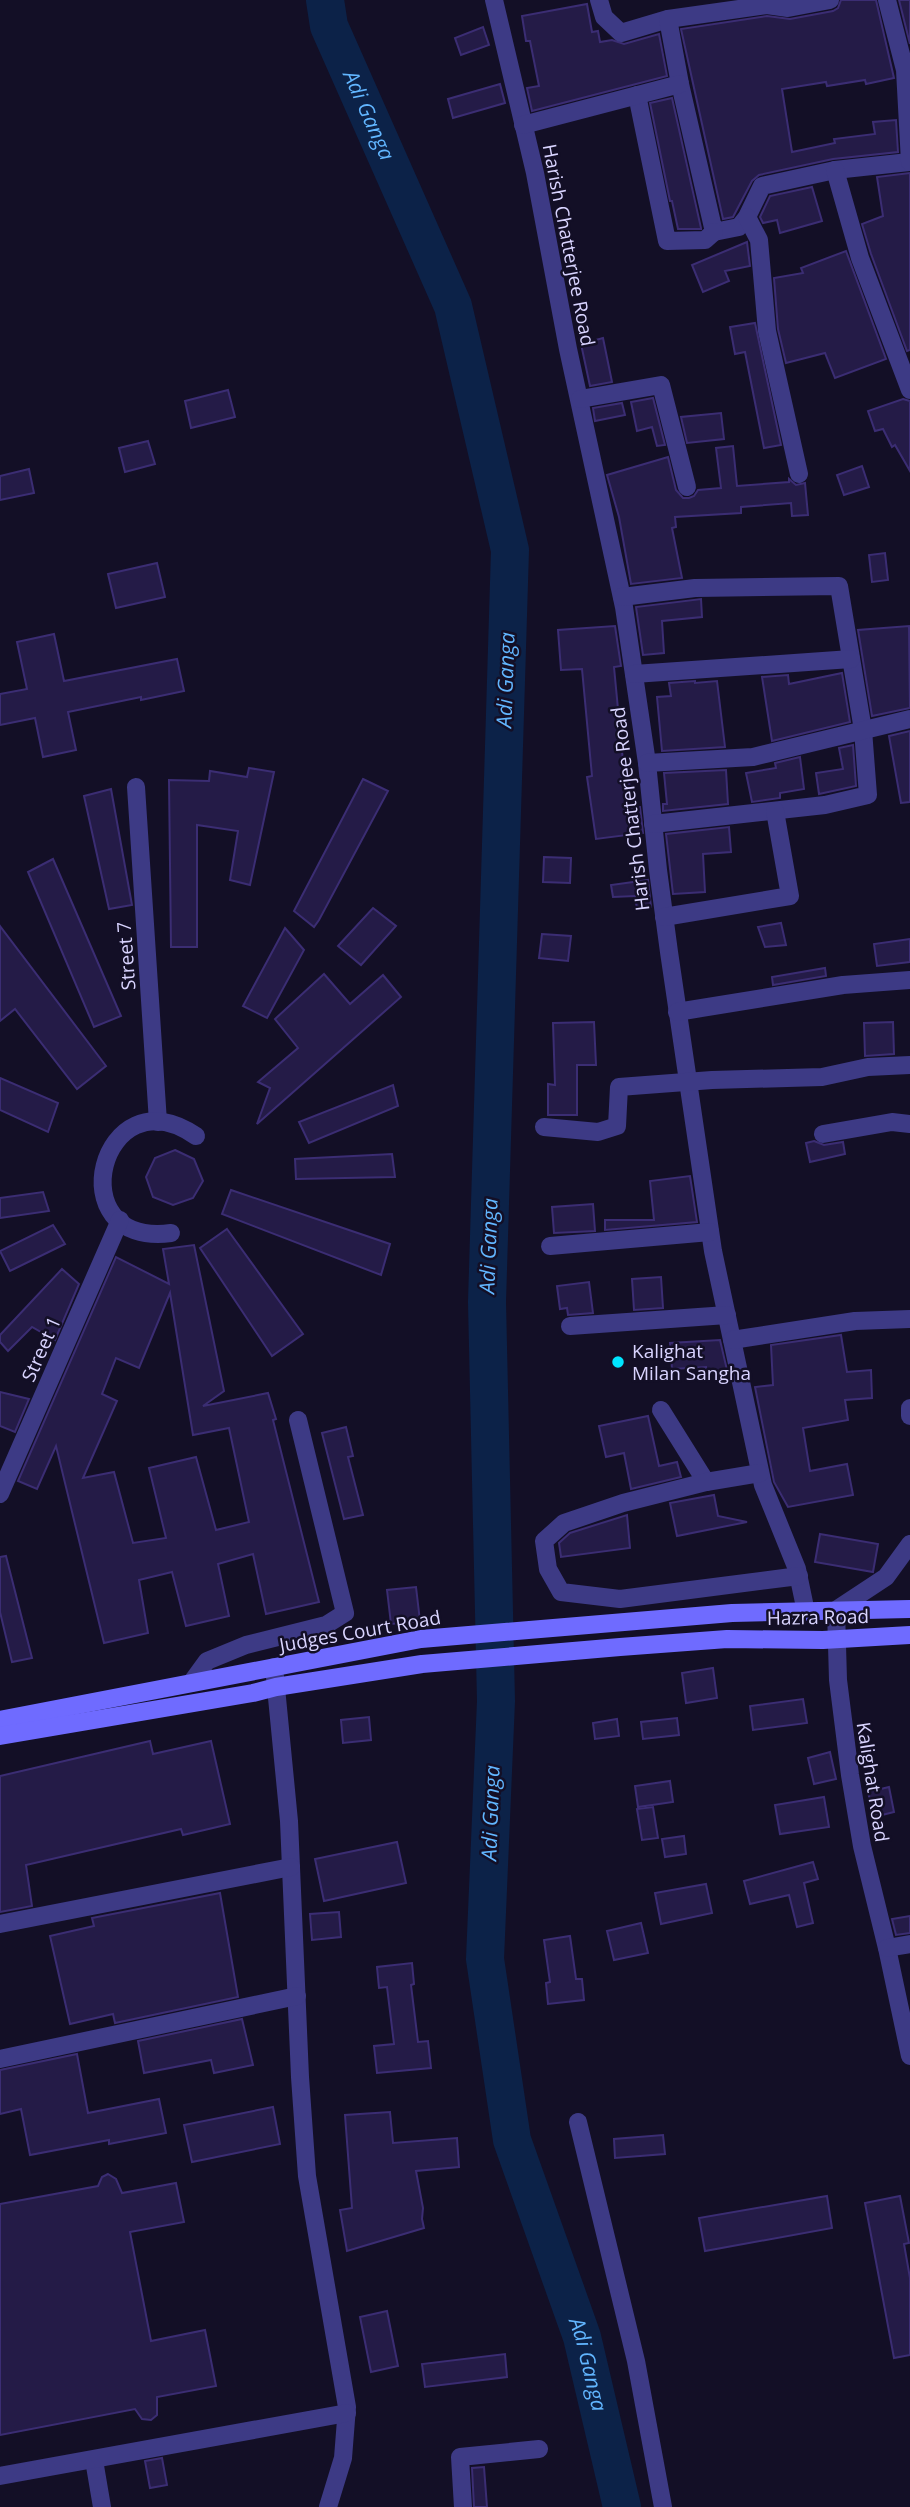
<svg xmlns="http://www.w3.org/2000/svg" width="910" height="2507" font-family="'Open Sans',sans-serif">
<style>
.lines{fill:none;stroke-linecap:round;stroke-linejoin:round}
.river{stroke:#0c2248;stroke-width:38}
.building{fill:#241b47;stroke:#3b2d73;stroke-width:2;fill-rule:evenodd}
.pedestrian{stroke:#3d3a85;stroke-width:18}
.minor{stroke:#3d3a85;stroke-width:18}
.secondary{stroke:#6f6bff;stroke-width:18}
.poi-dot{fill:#00e5ff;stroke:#130f26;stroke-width:2.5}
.labels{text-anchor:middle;stroke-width:5;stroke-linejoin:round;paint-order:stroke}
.street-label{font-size:19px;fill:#d9d4ff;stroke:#130f26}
.poi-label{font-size:19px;fill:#d9d4ff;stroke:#130f26;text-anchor:start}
.water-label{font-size:21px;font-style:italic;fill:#62b6ff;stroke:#130f26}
</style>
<rect width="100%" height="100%" fill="#130f26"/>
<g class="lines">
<path class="river" id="s1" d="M325,0L329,26L453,306L510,550L487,1302L496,1701L485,1959L512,2140L582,2337L622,2507"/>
</g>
<g class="building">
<path d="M841,0H876L894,78L866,84L865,80L827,86L826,82L782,89L792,152L835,143L834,139L875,134L873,122L896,120L898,152L833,159L759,175L752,181L733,217L723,219L681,29L767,16L790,19L833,11L838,8Z"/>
<path d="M899,0H910V44Z"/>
<path d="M587,4L592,32L598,31L600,42L612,40L624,44L659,34L667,76L532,111L527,88L539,86L530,41H526L522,16Z"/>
<path d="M483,27L489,45L461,55L455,38Z"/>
<path d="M500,84L505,103L453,118L448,99Z"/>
<path d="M672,98L701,228V229H678L672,201H670L650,103Z"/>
<path d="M910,173V350L907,351L871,254L862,224L883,216L877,177Z"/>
<path d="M812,187L822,221L780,233L777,220L763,223L760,217L770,196Z"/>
<path d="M747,242L750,266L725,271L729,281L703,292L692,265Z"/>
<path d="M846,251L886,359L835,378L825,353L786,363L778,329L774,278L803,273L801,268Z"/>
<path d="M755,323L781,445L764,448L745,352L735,354L730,327Z"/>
<path d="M603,338L612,382L590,386L581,344Z"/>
<path d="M228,390L235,417L191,428L185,401Z"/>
<path d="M653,398L665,445L657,446L652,427L637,431L631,402Z"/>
<path d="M903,399L910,401V471L895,445L892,447L883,429L875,431L868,411Z"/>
<path d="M622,403L625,415L595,421L593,408Z"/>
<path d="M721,413L724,439L687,443L681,417Z"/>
<path d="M148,441L155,464L125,472L119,448Z"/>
<path d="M733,446L737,486L789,482V479L796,485L805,483L808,515L792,516L791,503L741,507V513L675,517L676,527L672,528L682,578L631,584L619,517L607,475L668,457L676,490L683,498H689L694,496L698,490L721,488L716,448Z"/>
<path d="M862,466L869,487L844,495L837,475Z"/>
<path d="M29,469L34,493L0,500V476Z"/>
<path d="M885,553L888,580L872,582L869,555Z"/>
<path d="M157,563L165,597L116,608L108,574Z"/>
<path d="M701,599L702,617L662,621L664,653L643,655L636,607Z"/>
<path d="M615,626L621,666L614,667L624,772H628L632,808L640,807L643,833L596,839L587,777L592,776L582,669L561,670L558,630Z"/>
<path d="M909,626L910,708L872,716L858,630Z"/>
<path d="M54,634L64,681L177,659L184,691L141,700V697L68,712L76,750L43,757L35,718L0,725V694L27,689L17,642Z"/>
<path d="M842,673L850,722L772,741L762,677L788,675L789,684Z"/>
<path d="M695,681V683L717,681L725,747L662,751L657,697L671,696L669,683Z"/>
<path d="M910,731V802L901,803L889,736Z"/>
<path d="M853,745L856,786L819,794L816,773L843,769L839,748Z"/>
<path d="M800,757L804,789L780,793V798L752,802L746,773L776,768L775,763Z"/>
<path d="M249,768L274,772L250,885L230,880L238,831L197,825V947H171L169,780L209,781L210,771L247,777Z"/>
<path d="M726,770L728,804L663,811V804H667L664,773Z"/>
<path d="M363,779L388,791L319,920L314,927L294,911Z"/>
<path d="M111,789L132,905L109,909L84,796Z"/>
<path d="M729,827L731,852L703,854L705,892L673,894L666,834Z"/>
<path d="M544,857L571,858L570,883L543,882Z"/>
<path d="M53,859L121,1016L94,1027L28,872Z"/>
<path d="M648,880L651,907L637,909L635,896L613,897L611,885Z"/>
<path d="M373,908L396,926L361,965L338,946Z"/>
<path d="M781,923L786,945L765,947L758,927Z"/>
<path d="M0,926L106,1066L77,1089L15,1009L0,1021Z"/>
<path d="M285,928L304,950L267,1018L243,1006Z"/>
<path d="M542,934L571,936L568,961L539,958Z"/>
<path d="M910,939V962L877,966L874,944Z"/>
<path d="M825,968L826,976L773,985L772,977Z"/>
<path d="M324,974L350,1004L383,975L401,997L257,1124L270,1088L258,1082L298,1048L275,1019Z"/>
<path d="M594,1022L596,1065H577V1115H548V1084L555,1085L553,1023Z"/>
<path d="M893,1022L894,1054L865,1056L864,1023Z"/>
<path d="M0,1078L58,1103L48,1132L0,1110Z"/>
<path d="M393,1085L398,1106L309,1143L299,1122Z"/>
<path d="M814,1141L824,1145L843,1142L845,1154L810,1162L806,1143Z"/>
<path d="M175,1150L194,1159L203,1181L193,1198L173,1205L153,1197L146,1177L155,1158Z"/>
<path d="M392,1154L395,1177L296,1179L295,1159Z"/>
<path d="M690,1176L697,1222L605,1230V1220H654L650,1181Z"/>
<path d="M231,1190L390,1244L381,1275L222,1214Z"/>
<path d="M43,1192L49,1211L0,1218V1198Z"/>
<path d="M593,1204L595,1231L554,1233L552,1207Z"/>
<path d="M53,1225L65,1244L10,1271L0,1251Z"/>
<path d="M227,1229L303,1334L272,1356L200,1248Z"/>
<path d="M194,1245L224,1391L203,1406L268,1393L276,1419L273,1420L319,1602L266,1614L253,1554L218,1564L229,1616L186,1626L172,1572L139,1580L148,1633L104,1643L56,1446L37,1489L18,1481L116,1257L169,1284L163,1249ZM170,1293L193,1435L229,1428L249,1522L216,1530L196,1457L149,1468L166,1538L133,1543L114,1472L83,1478L117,1401L102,1394L116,1358L139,1368Z"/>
<path d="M62,1269L79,1284L55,1340L32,1327L8,1351L0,1342V1335Z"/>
<path d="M661,1277L663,1308L634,1310L632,1279Z"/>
<path d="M589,1282L593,1313L568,1315L567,1308L560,1309L557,1286Z"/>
<path d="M841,1335L847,1372L871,1370L872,1398L845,1400L848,1420L803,1428L810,1471L847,1464L853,1495L788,1507L774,1482L755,1387L773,1385L771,1345Z"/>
<path d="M720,1340L727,1370L706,1372V1367L672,1369L670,1343Z"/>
<path d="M0,1392L29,1399L15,1432L0,1426Z"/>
<path d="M648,1416L659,1466L677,1462L681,1477L631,1489L624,1453L606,1457L599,1426Z"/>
<path d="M346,1427L353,1456L348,1457L363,1515L344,1519L322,1433Z"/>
<path d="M714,1495L718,1516L747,1522L677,1536L670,1503Z"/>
<path d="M627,1515L630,1548L561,1557L559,1543L570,1533Z"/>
<path d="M820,1534L878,1544L873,1572L815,1562Z"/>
<path d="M6,1556L32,1658L12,1662L0,1612V1557Z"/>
<path d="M416,1587L420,1621L391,1624L387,1590Z"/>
<path d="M713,1668L717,1698L686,1703L682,1673Z"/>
<path d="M803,1699L807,1723L753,1730L750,1706Z"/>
<path d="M369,1717L371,1740L343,1743L341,1720Z"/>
<path d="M677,1718L679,1735L643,1739L641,1722Z"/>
<path d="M617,1719L619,1736L595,1739L593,1723Z"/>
<path d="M150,1741L153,1754L211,1741L230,1824L183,1835L181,1829L26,1865L32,1906L0,1912V1776Z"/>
<path d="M830,1752L836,1779L814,1784L808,1758Z"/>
<path d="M670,1781L673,1802L638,1807L635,1786Z"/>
<path d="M889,1787L894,1812L874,1817L868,1792Z"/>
<path d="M824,1797L829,1827L780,1834L775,1805Z"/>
<path d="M653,1807L658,1838L642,1840L637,1809Z"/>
<path d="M684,1836L686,1854L665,1857L662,1839Z"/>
<path d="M397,1842L406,1883L324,1901L315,1859Z"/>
<path d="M813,1862L818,1879L804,1883L813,1923L797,1927L789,1895L750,1904L744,1881Z"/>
<path d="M706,1884L712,1913L661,1924L655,1893Z"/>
<path d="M220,1893L238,1997L115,2023L113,2014L70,2024L50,1936L94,1926L92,1918Z"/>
<path d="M339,1912L341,1937L312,1940L310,1914Z"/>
<path d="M910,1916V1933L896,1935L892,1919Z"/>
<path d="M641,1923L648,1953L614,1960L607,1931Z"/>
<path d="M570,1936L576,1979H582L584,2000L548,2004L546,1983L550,1982L544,1940Z"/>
<path d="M412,1963L414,1984L411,1985L418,2042L428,2041L431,2068L377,2073L374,2046L394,2044L387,1987L379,1988L377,1967Z"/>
<path d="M242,2019L253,2065L214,2073L211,2060L144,2073L138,2041Z"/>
<path d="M77,2054L88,2113L159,2099L166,2133L109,2144V2140L30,2155L21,2109L0,2114V2070Z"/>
<path d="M273,2107L280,2144L192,2162L184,2125Z"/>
<path d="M390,2112L393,2143L457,2138L459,2167L416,2171L423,2208L422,2219L424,2228L347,2251L340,2210L352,2208L345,2115Z"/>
<path d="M663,2135L665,2154L615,2158L614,2139Z"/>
<path d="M108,2174L116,2179L122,2193L176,2183L184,2222L130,2232L151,2341L205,2330L216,2386L157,2397V2415L151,2420L142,2419L135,2409L0,2435V2204L98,2186L102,2177Z"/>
<path d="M827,2196L832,2228L705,2251L699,2218Z"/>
<path d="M900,2196L909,2243L904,2244L910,2278V2355L894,2358L865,2203Z"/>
<path d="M387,2311L398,2366L371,2372L360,2317Z"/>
<path d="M505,2354L507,2377L425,2387L422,2364Z"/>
<path d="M162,2458L167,2485L150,2488L145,2461Z"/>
<path d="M484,2467L487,2507H474L472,2468Z"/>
</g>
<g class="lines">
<g class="pedestrian">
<path d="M136,787L158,1122"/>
<path d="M171,1233C56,1248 101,1070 196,1136"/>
<path d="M0,1494L120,1220"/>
</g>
<g class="minor">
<path d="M494,0L535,173L568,349L624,607L647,763L658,870L669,952L713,1251L763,1485L797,1569L806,1612"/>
<path d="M599,0L604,17L621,33L668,19"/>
<path d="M830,0L788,8L767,5L668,19L680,84L714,232L739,227L747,217L762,186L835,170L909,162"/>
<path d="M887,0L905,70L910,162"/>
<path d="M637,95L667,241L705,240L714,232"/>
<path d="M523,125L680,84"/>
<path d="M835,170L860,258L910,390"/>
<path d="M747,217L759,240L767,331L799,474"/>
<path d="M580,399L661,385L687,487"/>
<path d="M622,597L695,588L839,586L863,730L868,795L825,805L653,824"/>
<path d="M634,674L851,659"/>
<path d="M647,763L753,757L910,719"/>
<path d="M664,917L790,896L775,811"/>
<path d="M677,1012L843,985L910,980"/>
<path d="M544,1127L598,1132L617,1126L619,1087L712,1080L822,1077L868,1067L910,1065"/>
<path d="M823,1134L892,1122L910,1124"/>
<path d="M550,1246L710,1232"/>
<path d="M570,1326L727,1315"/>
<path d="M732,1340L855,1321L910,1319"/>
<path d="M910,1408V1416"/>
<path d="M661,1410L706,1482"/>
<path d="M760,1473L706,1482L623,1503L564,1523L544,1541L548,1569L561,1592L620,1599L799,1576"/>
<path d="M910,1544L886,1577L836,1610L838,1680L850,1775L862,1846L887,1948L910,2056"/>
<path d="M274,1667L289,1821L300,2077L307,2176L347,2407L343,2458L328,2507"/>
<path d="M191,1683L207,1661L246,1645L326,1625L345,1613L298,1420"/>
<path d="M0,1924L291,1867"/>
<path d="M887,1948L910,1944"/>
<path d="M0,2059L297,1996"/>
<path d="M578,2122L636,2361L663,2507"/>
<path d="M94,2460L102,2507"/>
<path d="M0,2476L347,2413"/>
<path d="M463,2507L460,2457L539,2449"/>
</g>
<g class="secondary">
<path d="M0,1720L421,1639L732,1613L910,1609"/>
<path d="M0,1736L253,1693L276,1687L422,1664L620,1647L727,1639L823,1640L910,1635"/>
</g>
</g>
<circle class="poi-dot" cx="618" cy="1362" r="7"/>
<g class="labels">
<g class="street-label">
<text transform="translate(569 245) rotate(79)" y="7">Harish Chatterjee Road</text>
<text transform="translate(630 809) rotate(-97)" y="7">Harish Chatterjee Road</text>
<text transform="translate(126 956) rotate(-94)" y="7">Street 7</text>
<text transform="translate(41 1349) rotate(-66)" y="7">Street 1</text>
<text transform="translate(818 1617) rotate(-1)" y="7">Hazra Road</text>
<text transform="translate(360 1631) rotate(-10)" y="7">Judges Court Road</text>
<text transform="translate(873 1782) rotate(81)" y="7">Kalighat Road</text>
</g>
<g class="poi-label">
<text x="632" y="1358">Kalighat<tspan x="632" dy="22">Milan Sangha</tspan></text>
</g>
<g class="water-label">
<text dy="7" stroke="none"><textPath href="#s1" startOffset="124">Adi Ganga</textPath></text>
<text transform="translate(506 680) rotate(-88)" y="7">Adi Ganga</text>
<text transform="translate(489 1246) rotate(-88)" y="7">Adi Ganga</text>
<text transform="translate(491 1813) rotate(-88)" y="7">Adi Ganga</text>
<text dy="7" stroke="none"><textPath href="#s1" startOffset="2413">Adi Ganga</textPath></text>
</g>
</g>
</svg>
